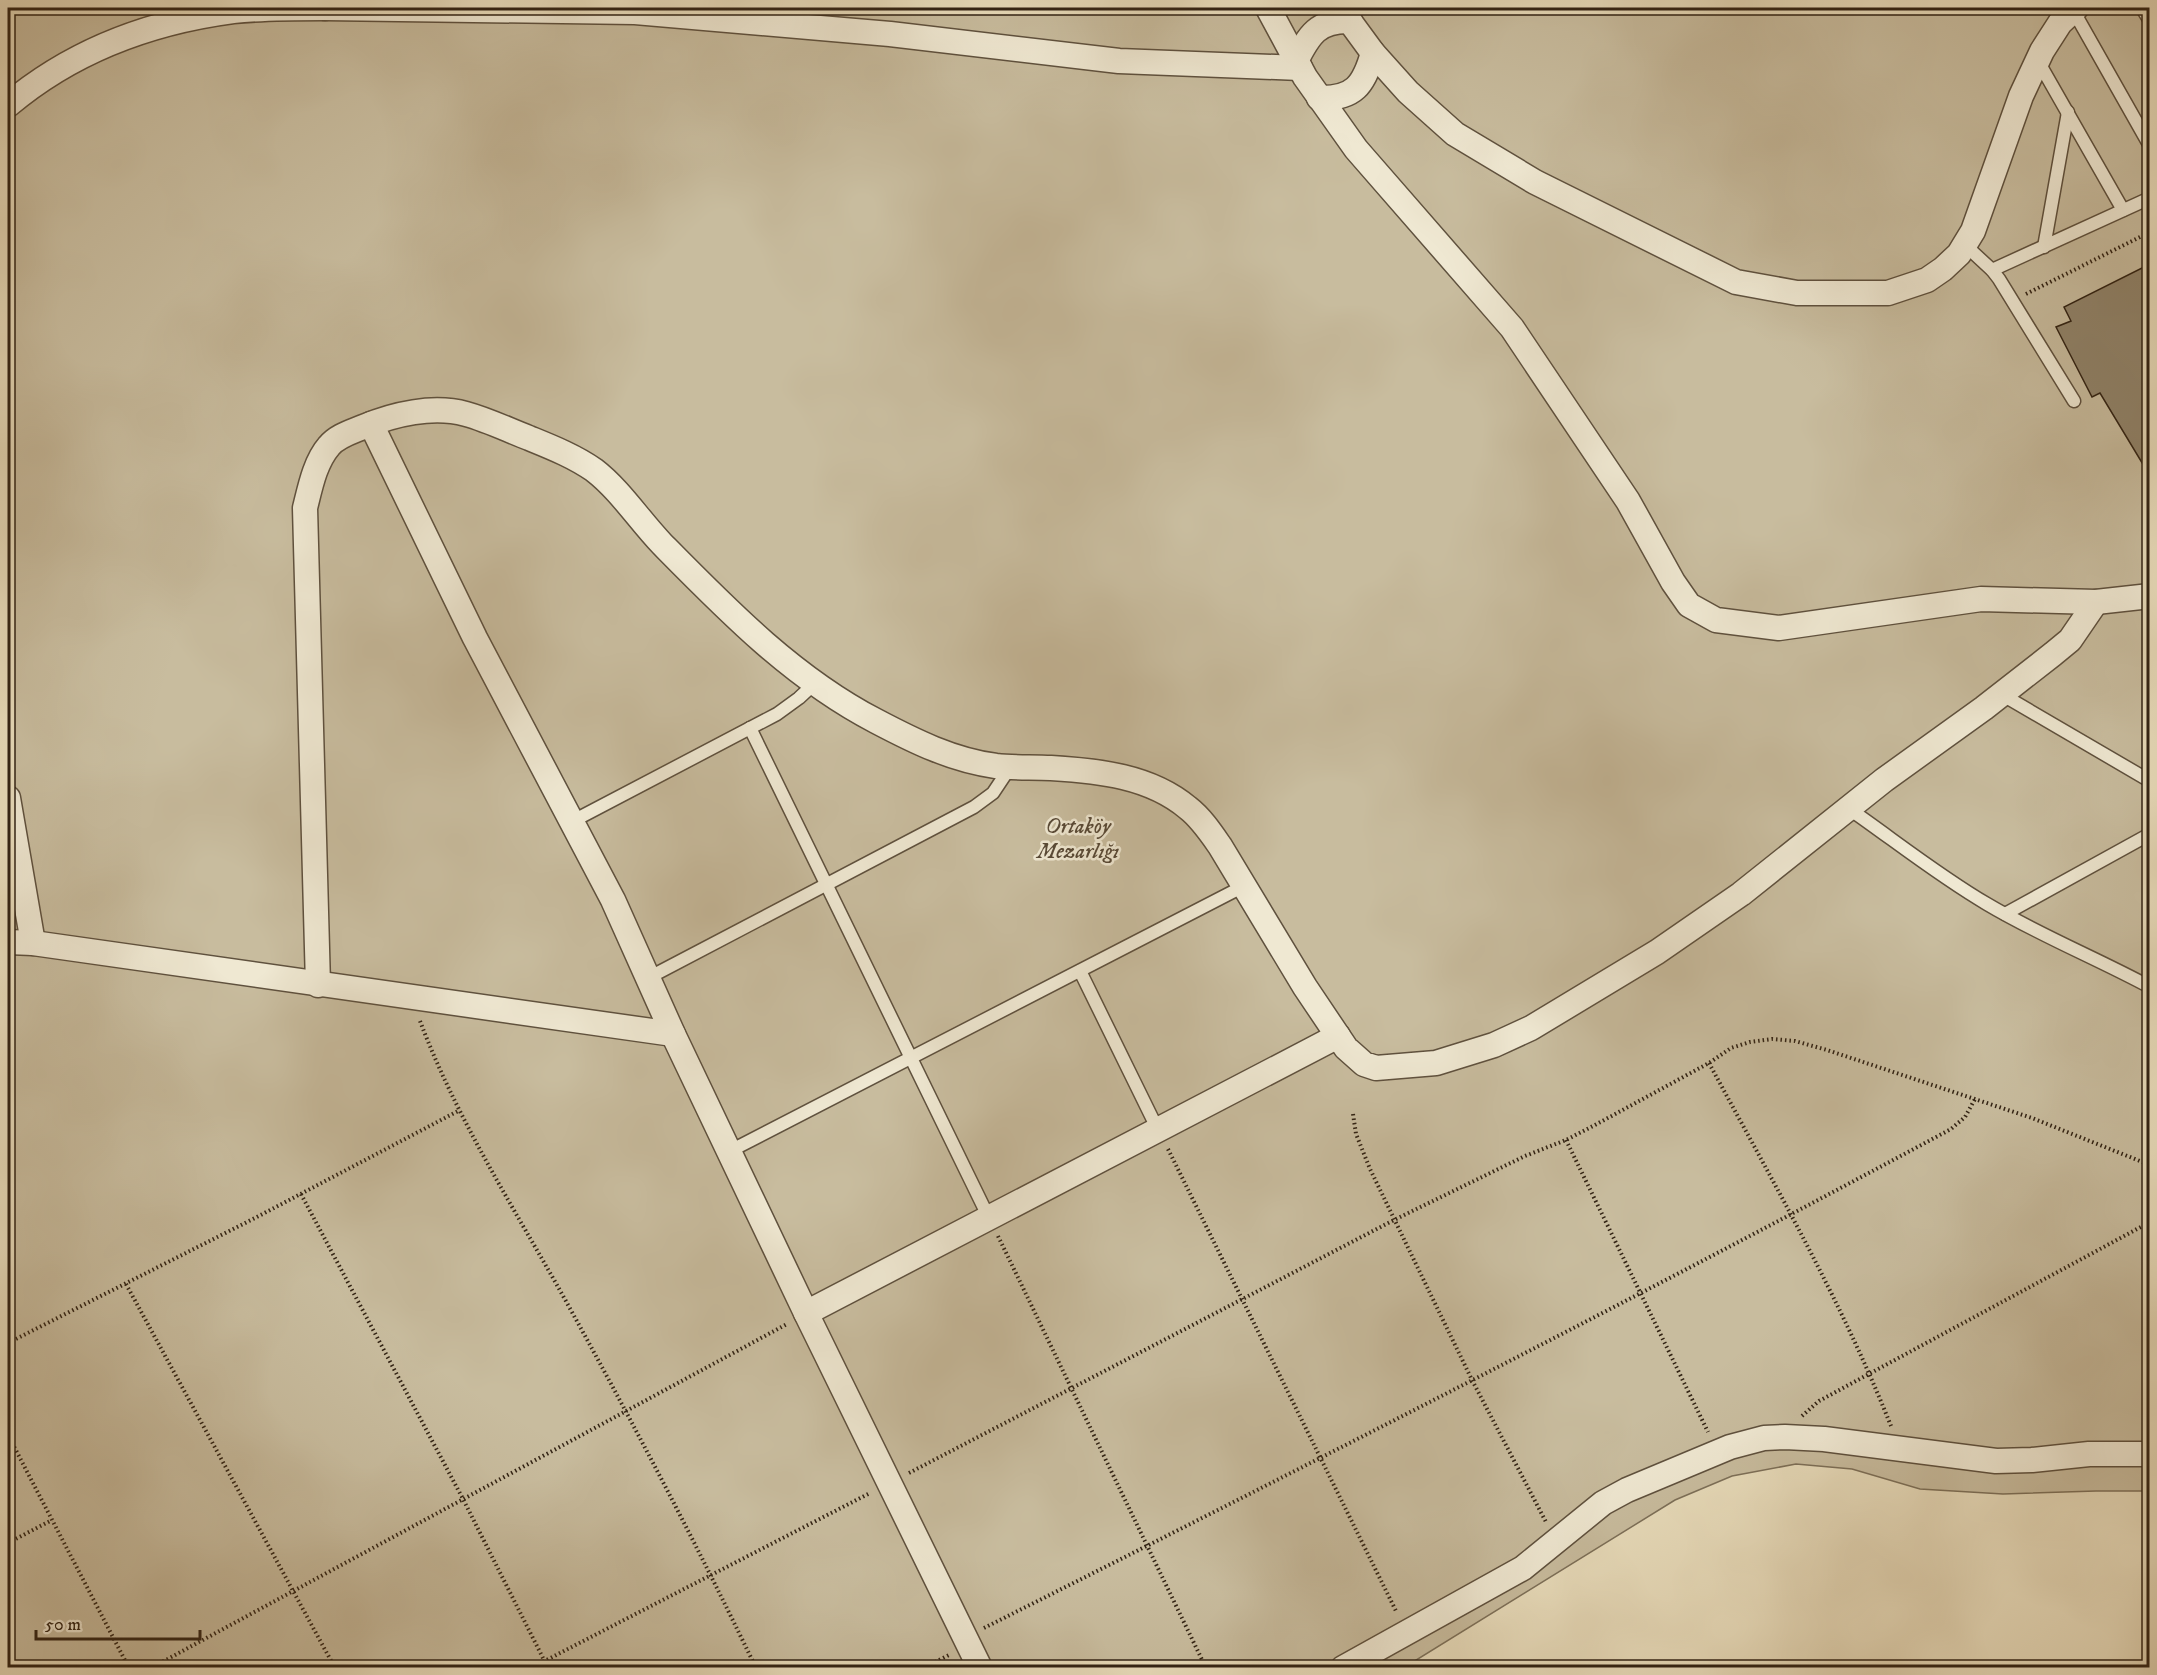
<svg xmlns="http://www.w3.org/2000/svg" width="2157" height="1675" font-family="'IM FELL DW Pica',serif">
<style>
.green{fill:#c8bc9e;stroke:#7d7059;stroke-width:1.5}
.building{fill:#90836a;stroke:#322314;stroke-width:1.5}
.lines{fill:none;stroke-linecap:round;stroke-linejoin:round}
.service-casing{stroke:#5f513e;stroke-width:15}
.minor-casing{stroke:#5f513e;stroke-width:27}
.path{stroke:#322314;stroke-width:4;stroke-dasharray:1.5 3;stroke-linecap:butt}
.service{stroke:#efe8d2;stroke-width:12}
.minor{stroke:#efe8d2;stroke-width:24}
.labels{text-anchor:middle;stroke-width:5;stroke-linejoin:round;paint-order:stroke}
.park-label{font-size:22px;font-style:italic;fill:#584936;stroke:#efe8d2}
</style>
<rect width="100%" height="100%" fill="#e7dbba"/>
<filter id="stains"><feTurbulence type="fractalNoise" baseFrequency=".00333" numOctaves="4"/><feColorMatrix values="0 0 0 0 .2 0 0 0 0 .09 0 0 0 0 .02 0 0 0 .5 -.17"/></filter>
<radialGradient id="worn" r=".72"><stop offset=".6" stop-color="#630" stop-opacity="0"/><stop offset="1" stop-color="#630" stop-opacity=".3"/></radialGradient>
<path class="green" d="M8,8H2149V1491H2096L2003,1494L1920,1489L1852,1469L1796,1464L1732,1476L1675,1500L1405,1667L8,1668Z"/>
<path class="building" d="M2150,264V476L2100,393L2092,397L2056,327L2071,321L2064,307Z"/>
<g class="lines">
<g class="service-casing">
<g id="service">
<path d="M2142,8L2150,21"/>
<path d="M2073,10L2150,146"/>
<path d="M2038,61L2123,210"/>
<path d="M1965,245L1992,270L1999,279L2074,401"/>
<path d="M2044,247L2068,112"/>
<path d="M1992,270L2150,198"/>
<path d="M2001,694L2150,781"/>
<path d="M750,728L989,1218"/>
<path d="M1848,808C1894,840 1939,876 1987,904C2039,935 2096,958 2150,987"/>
<path d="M571,822L777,714L799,698L814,684"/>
<path d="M2005,914L2150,834"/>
<path d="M1080,971L1158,1130"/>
<path d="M648,978L974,807L993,793L1011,766"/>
<path d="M730,1151L1244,886"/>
</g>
</g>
<g class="minor-casing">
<g id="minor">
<path d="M325,8L635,12L890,34L1119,61L1300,68"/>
<path d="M1268,8L1305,77L1356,149L1512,328L1628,501L1673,582L1689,605L1716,620L1779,628L1981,599L2096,602L2150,596"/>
<path d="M1340,8L1373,53L1408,92L1455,134L1535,182L1736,282L1797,293H1888L1927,280L1943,269L1959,254L1973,231L2021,96L2042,51L2060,23L2076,8"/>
<path d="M1296,61C1309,35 1318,20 1350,21"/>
<path d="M1319,98C1354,99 1364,85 1373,53"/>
<path d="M8,105C72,51 150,22 233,11C263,8 295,8 325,8"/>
<path d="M371,424L475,638L613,900L673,1034L806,1313L980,1668"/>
<path d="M8,798L33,943"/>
<path d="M8,942L33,943L673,1034"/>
<path d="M318,985L305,508C310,488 315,462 329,446C337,436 351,432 363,427C394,414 433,405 466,414C488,420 508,430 529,438C551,447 574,456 594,470C620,490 639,520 662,544C727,610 793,678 876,721C914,741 952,760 996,766C1014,768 1033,767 1051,768C1099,771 1150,776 1188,808C1201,818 1211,833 1220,846L1305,987L1346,1048L1364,1064L1376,1068L1436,1063L1494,1045L1531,1028L1657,952L1741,894L1884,780L1984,708L2053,654L2070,640L2096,602"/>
<path d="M806,1313L1338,1036"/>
<path d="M1343,1668L1523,1568L1603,1503L1627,1490L1730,1447L1764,1438L1785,1437L1824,1439L1996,1461L2032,1460L2089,1454H2150"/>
</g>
</g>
<g class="path">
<path d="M2026,294L2150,232"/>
<path d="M420,1021C456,1117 512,1205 562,1294C630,1417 695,1541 756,1668"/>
<path d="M1709,1063C1773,1182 1841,1300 1891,1426"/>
<path d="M1353,1114L1356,1134L1370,1169L1472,1380L1546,1522"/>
<path d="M1566,1140L1708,1432"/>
<path d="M1168,1149L1397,1613"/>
<path d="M301,1194L463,1499L548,1668"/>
<path d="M998,1236L1206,1668"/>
<path d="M126,1284L335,1668"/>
<path d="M8,1343L255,1218L460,1110"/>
<path d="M1802,1416L1819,1401L2150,1222"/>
<path d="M8,1435L129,1668"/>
<path d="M909,1473L1394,1220L1525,1156L1566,1140L1595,1125L1709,1063L1731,1048L1750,1042L1772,1039L1795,1041L1827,1050L2032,1118L2150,1165"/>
<path d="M8,1543L52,1520"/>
<path d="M984,1628C1308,1465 1631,1301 1951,1129L1965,1117L1975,1099"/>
<path d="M151,1668L787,1324"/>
<path d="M531,1668L870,1493"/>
<path d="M923,1668L949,1655"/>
</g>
<use href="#service" class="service"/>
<use href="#minor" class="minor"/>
</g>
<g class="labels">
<g class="park-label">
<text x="1078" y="833">Ortaköy<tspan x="1078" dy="25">Mezarlığı</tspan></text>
</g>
</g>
<rect width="2157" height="1675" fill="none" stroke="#e7dbba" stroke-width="30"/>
<rect x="9" y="9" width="2139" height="1657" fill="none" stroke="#322314" stroke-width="3"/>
<rect x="15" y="15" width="2127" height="1645" fill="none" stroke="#322314" stroke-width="1.5"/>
<path d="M36 1630v9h164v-9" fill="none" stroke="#322314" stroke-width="3"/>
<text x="45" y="1630" font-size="18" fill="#322314" stroke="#efe8d2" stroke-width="4.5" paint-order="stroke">50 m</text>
<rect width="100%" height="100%" filter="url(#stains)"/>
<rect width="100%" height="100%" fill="url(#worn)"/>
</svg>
